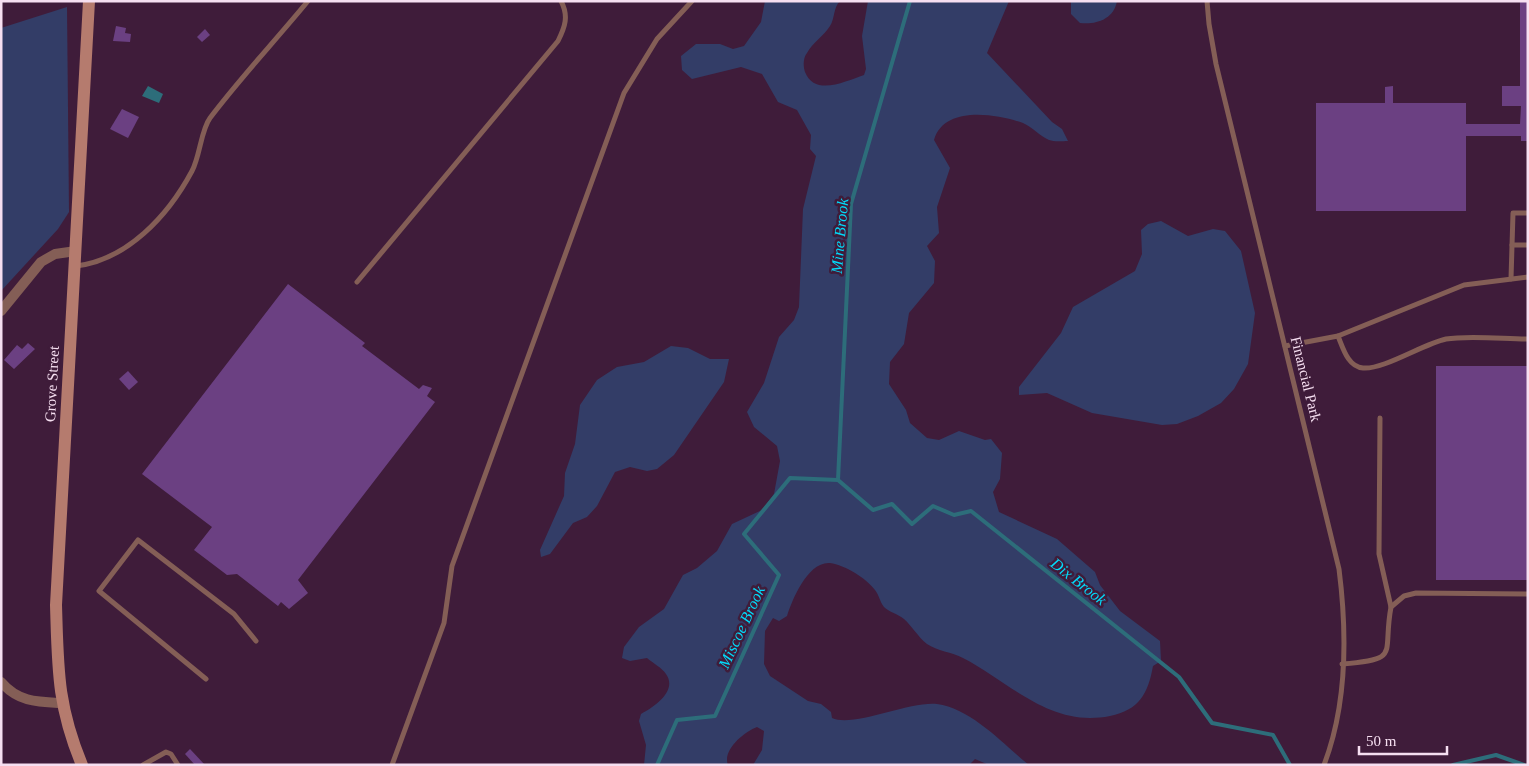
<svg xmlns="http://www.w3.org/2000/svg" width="1529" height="766" font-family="Georgia,serif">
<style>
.green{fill:#333d67}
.water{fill:#2d6d7a}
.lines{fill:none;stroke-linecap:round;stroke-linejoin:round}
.stream{stroke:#2d6d7a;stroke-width:4}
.building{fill:#6b4082}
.lane{stroke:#845e56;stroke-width:5}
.street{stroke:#845e56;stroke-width:10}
.secondary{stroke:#b57b6e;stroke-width:12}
.labels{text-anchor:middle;stroke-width:5;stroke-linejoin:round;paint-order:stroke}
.street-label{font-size:15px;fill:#f6dff1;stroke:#3f1c3a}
.water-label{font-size:16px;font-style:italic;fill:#02dbfa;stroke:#3f1c3a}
</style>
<rect width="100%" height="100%" fill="#3f1c3a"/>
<g class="green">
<path d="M765,1H840C833,8 835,18 830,26C824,36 812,43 807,53C803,58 803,66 805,72C815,97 846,81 864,75L866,69L862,36L868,1H1009L987,53L1052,122L1062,129L1068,141C1063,141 1054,142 1049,140C1040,136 1032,127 1023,123C997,114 944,105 934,140L950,168L937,207L939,233L927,246L935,261L934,283L909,313L904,344L890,362L889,384L906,410L910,423L927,438L939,440L959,431L985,440L991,439L1002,453L1000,479L993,492L999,512L1057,539L1095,572L1100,585L1120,611L1160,641L1161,661L1153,666C1148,694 1139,710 1110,716C1050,728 1011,683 963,658C952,652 937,651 927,644C918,637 912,626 904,619C898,614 889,612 884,607C880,602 879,595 875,590C866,578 845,565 830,563C808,561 792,600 787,616L779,621L773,618L765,631L764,664L770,676L808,701L821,704L831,712L832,718C853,728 909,701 937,704C972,709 1003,744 1029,765H989L975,759L969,765H753L762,750L764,731L757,727C744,732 722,750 728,765H644L646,745L639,721L641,714C654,707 678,691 666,674C662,668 653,663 647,658L630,661L622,658L624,647L639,627L664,609L683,575L697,568L717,551L732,524L762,510L774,494L780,461L777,446L754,427L747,412L764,383L779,337L794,320L799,307L803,209L816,156L810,149L811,135L797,110L778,102L762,74L741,67L692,79L682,70L681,56L696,44H720L733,49L744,46L761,22Z"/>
<path d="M1071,1H1117C1114,19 1096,25 1080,23L1071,14Z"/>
<path d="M67,7L69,212L58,229L1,291V28Z"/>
<path d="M1161,221L1188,236L1213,229L1225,231L1241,251L1255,313L1248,364L1234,389L1221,403L1198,416L1177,424L1162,425L1092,413L1047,393L1019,395V387L1061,333L1073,307L1135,271L1142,254L1141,230L1148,224Z"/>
<path d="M671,346L688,348L710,359H729L724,382L674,455L657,469L647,471L630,467L615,472L597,506L587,517L573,523L550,554L541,557L540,550L564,496L565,473L575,444L580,405L597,380L617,367L644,362Z"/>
</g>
<path class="water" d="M148,86L163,94L159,103L142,96Z"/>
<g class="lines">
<g class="stream">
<path d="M838,480L873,510L892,504L912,524L933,506L954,515L971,511L1179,677L1212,723L1273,735L1290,765"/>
<path d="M838,480L851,204L910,1"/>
<path d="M657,765L677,720L715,716L779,575L744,534L790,478L838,480"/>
<path d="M1453,765L1496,755L1524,765"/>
</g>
</g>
<g class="building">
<path d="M1520,1H1528V141H1521V136H1466V211H1316V103H1385V87L1393,86V103H1466V124H1520L1521,106H1502V86H1520Z"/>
<path d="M116,26L126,28L125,33L131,34L130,42L113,41Z"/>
<path d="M205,29L210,35L202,42L197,37Z"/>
<path d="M122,109L139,117L128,138L110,129Z"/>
<path d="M288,284L365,343L362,346L419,389L423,385L432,388L427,396L435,402L298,580L308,593L289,609L281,602L278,606L237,574L227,575L194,550L212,527L142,474Z"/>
<path d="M28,343L35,349L14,369L4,360L17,345L22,349Z"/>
<rect x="1436" y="366" width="92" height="214"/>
<path d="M128,371L138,382L129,390L119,379Z"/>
<path d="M190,749L205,765H195L185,754Z"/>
</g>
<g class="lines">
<g class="lane">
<path d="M1207,1L1209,24L1216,64L1339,569C1347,632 1347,705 1324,765"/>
<path d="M1512,245H1528"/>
<path d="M76,266C127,260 168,216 192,171C200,156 201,130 210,118C241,77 276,40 308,1"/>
<path d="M1511,279L1513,213H1528"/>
<path d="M357,282L558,41C565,27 569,16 561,1"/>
<path d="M1338,336C1343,348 1348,367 1363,368C1383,370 1423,344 1446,339C1468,335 1505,339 1528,339"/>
<path d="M1285,346L1338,336L1464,285L1528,277"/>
<path d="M1380,418L1379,554L1391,607"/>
<path d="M1342,664C1402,659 1382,655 1391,607L1404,596L1416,593L1528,594"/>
<path d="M206,679L99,591L138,540L234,614L256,641"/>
<path d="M143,765L166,752L171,754L178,765"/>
<path d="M392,765L444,623L452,566L624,93L657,39L692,1"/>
</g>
<g class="street">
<path d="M1,311L41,262L55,254L76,251"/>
<path d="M1,682C18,702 37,702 61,703"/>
</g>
<path class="secondary" d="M82,765C57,705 58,668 56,605L89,1"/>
</g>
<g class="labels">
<g class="street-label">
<text transform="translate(1306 379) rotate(76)" y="5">Financial Park</text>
<text transform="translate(52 384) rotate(-87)" y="5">Grove Street</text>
</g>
<g class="water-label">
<text transform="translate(839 236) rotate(-85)" y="6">Mine Brook</text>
<text transform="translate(1079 581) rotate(38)" y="6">Dix Brook</text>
<text transform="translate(741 627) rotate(-65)" y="6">Miscoe Brook</text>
</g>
</g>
<rect width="1529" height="766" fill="none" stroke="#f6dff1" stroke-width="5"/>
<path d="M1359 746v8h88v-8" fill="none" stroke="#f6dff1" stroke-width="2.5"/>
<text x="1366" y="746" font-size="15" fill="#f6dff1" stroke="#3f1c3a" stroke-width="4" paint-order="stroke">50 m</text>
</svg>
